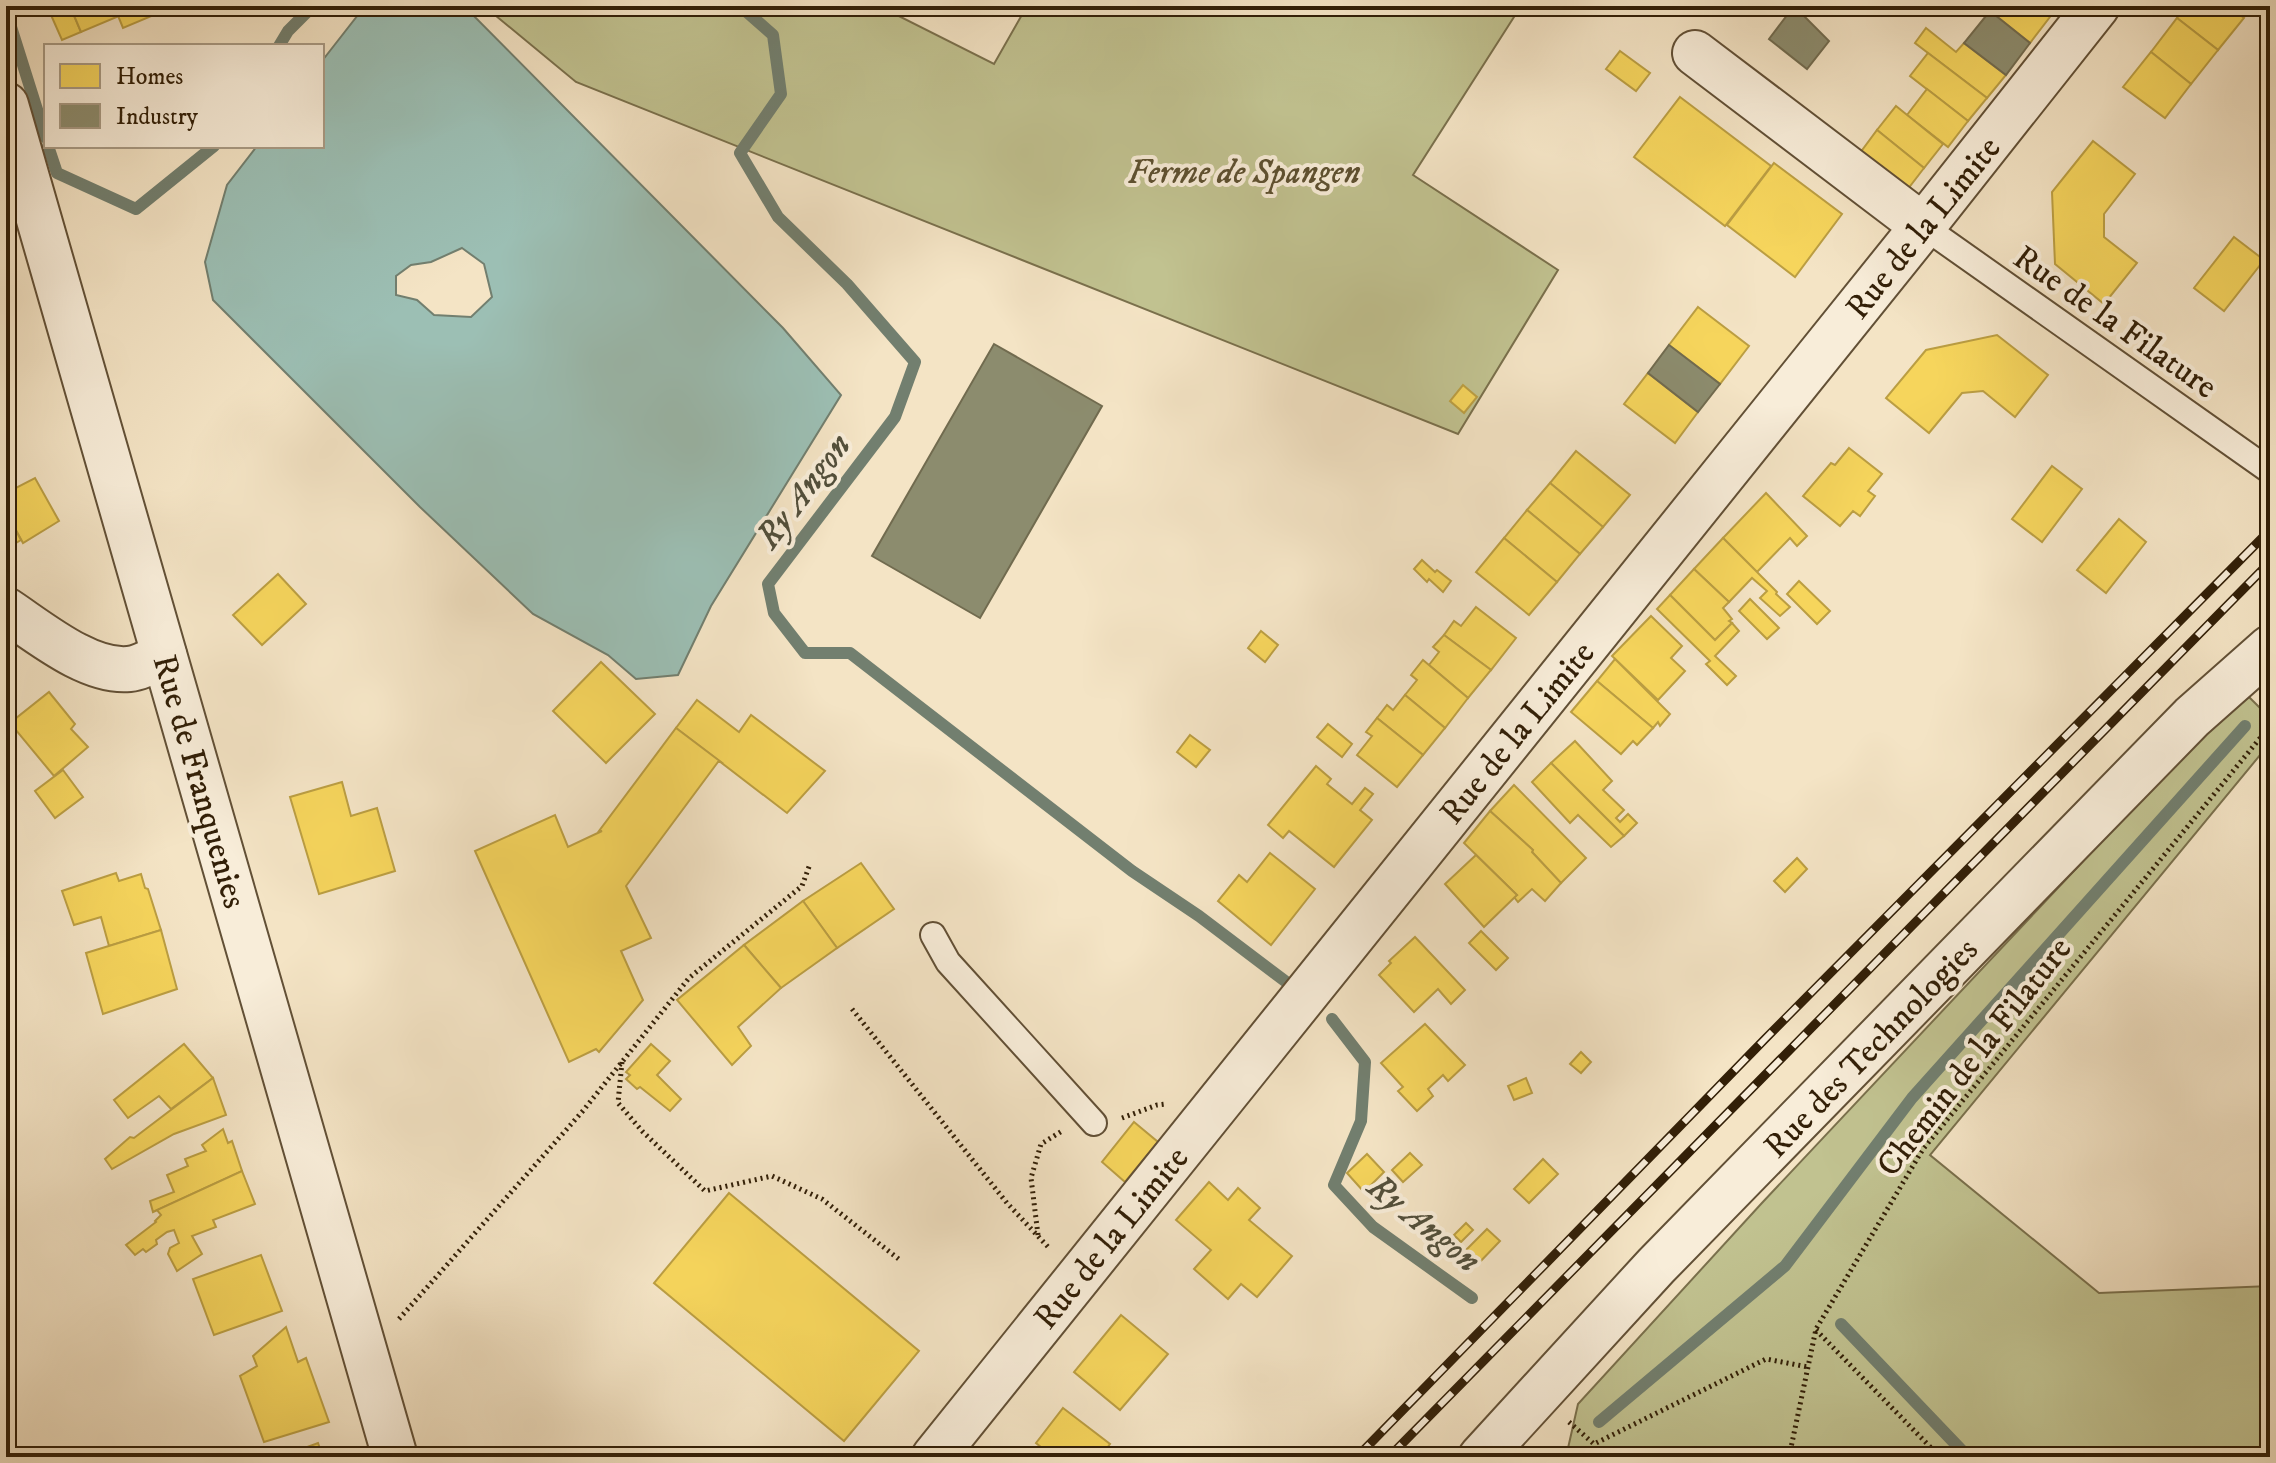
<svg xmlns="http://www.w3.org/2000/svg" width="2276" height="1463" font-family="'IM FELL DW Pica',serif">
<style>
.green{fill:#c1c290;stroke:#7a704c;stroke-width:2}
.water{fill:#9cbfb4;stroke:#727f6f;stroke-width:2;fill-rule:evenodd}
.homes{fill:#f6d55c;stroke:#bb9e42;stroke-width:2}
.industry{fill:#8c8c6e;stroke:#716b4f;stroke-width:2}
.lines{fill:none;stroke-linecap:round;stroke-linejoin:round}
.stream{stroke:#727f6f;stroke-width:12}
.service-casing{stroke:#625036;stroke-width:28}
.minor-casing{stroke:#625036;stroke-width:48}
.tertiary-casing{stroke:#625036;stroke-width:48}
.path{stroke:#321f07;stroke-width:5;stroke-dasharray:2 4;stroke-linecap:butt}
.service{stroke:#f8edd9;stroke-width:24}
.minor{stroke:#f8edd9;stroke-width:44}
.tertiary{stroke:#f8edd9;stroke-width:44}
.rail-casing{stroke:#321f07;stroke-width:9}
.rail{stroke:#f8edd9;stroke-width:6;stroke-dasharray:18;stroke-linecap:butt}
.labels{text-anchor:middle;stroke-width:8;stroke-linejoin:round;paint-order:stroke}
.park-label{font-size:34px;font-style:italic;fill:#5d5030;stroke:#f8edd9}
.street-label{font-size:34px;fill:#321f07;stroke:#f8edd9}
.water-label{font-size:36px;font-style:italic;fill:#524f3b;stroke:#f8edd9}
</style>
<rect width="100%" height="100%" fill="#f4e4c5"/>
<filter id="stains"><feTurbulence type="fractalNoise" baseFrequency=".0025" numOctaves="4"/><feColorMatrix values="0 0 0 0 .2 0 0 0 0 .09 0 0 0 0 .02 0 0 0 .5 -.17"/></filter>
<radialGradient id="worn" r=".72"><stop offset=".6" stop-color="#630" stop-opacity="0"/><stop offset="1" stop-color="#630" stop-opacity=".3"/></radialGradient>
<g class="green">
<path d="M484,6H879L994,64L1027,6H1521L1413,175L1558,270L1458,434L576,82Z"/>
<path d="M2243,691L2270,718V743L1930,1155L2099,1293L2270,1286V1457H1566L1578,1404L1761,1204Z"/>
</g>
<path class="water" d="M365,6H464L783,328L841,395L711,606L678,675L636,679L608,655L533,614L420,507L213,300L205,262L227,185L257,146H322V61ZM462,248L484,264L492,297L471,317L434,315L417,300L396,295V276L411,265L431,262Z"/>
<g class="homes">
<path d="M47,6H70L81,32L62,40Z"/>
<path d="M70,6H114L119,16L81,32Z"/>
<path d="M114,6H159L161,12L123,28Z"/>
<path d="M1994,6H2044L2053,13L2030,43L1990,11Z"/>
<path d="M2186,6H2229L2244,18L2218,50L2177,18Z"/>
<path d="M2177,18L2218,50L2191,84L2151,52Z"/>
<path d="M1926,28L1956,52L1964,43L2006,75L1987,98L1915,43Z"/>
<path d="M1620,51L1650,73L1636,91L1606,69Z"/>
<path d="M2151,52L2191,84L2165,118L2123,87Z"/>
<path d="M1928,53L1987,98L1968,121L1910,76Z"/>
<path d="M1927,89L1968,121L1948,147L1907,115Z"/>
<path d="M1680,97L1771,166L1725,226L1634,157Z"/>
<path d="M1896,106L1943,144L1924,168L1877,130Z"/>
<path d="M1877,130L1924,168L1904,194L1857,157Z"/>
<path d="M2093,141L2135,174L2104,214V237L2137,263L2104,304L2055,264L2052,192Z"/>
<path d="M1774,163L1842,214L1795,277L1727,225Z"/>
<path d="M2234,237L2264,260L2224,311L2194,288Z"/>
<path d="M1698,307L1749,346L1720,384L1669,345Z"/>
<path d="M1997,335L2048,375L2015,417L1983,391L1962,393L1929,433L1886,398L1926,350Z"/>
<path d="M1648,373L1698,412L1675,443L1624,404Z"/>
<path d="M1463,385L1477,397L1464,413L1450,401Z"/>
<path d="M1849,448L1882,474L1868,491L1875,496L1860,516L1853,511L1840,526L1803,496L1831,463L1835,465Z"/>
<path d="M1576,451L1630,495L1603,527L1550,483Z"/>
<path d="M2052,466L2082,489L2042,542L2012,519Z"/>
<path d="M6,469L16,488L35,478L59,521L23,543L6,512Z"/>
<path d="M1550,483L1603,527L1580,554L1527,510Z"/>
<path d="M1766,493L1807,536L1797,546L1790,538L1757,572L1723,538Z"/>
<path d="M1527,510L1580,554L1557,582L1504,538Z"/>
<path d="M6,512L21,540L6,549Z"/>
<path d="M2119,519L2146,542L2106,593L2077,570Z"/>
<path d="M1504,538L1557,582L1529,615L1476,572Z"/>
<path d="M1723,538L1777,592L1776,594L1790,607L1780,616L1760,598L1767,591L1752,578L1729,602L1694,569Z"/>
<path d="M1422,560L1435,572L1437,570L1451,581L1443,592L1429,579L1427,582L1414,569Z"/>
<path d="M1694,569L1729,602L1723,608L1732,619L1729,621L1732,623L1715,640L1670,595Z"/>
<path d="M278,574L306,604L262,645L233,615Z"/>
<path d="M1799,581L1830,611L1817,624L1787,594Z"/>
<path d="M1670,595L1715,640L1732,623L1739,631L1715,656L1736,676L1727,685L1706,664L1710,661L1657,609Z"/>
<path d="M1750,599L1779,628L1767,639L1739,611Z"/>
<path d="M1476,607L1516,638L1491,670L1444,635L1454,621L1461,626Z"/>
<path d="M1651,616L1682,646L1671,658L1685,671L1658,700L1612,656Z"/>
<path d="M1261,631L1278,645L1265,662L1248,648Z"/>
<path d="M1444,635L1491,670L1468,698L1429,665L1439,652L1433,647Z"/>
<path d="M1615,659L1670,714L1660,726L1658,722L1653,728L1597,681Z"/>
<path d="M1423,660L1468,698L1445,728L1405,695L1417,680L1411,675Z"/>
<path d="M601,662L655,714L606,763L553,711Z"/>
<path d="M1597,681L1653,728L1637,745L1633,741L1621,754L1571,712Z"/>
<path d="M49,692L75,724L71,729L88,747L54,776L10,723Z"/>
<path d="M1405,695L1445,728L1423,755L1377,718L1387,705L1393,710Z"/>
<path d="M697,700L739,732L751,715L825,771L787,813L676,728Z"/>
<path d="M1377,718L1423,755L1397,787L1357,755L1372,736L1366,732Z"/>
<path d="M1328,724L1352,744L1342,757L1317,737Z"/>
<path d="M676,728L721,762H718L626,886L651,938L621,951L643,1000L599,1052L596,1049L569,1062L475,851L555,815L568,847L602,831H599Z"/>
<path d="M1190,735L1210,750L1196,767L1177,752Z"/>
<path d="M1575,741L1612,781L1603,790L1624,810L1616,818L1620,822L1628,814L1637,823L1624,836L1551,763Z"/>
<path d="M1551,763L1624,836L1611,847L1578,815L1570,823L1532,782Z"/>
<path d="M1316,766L1331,779L1327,784L1352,804L1365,788L1373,794L1360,810L1372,820L1334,867L1289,831L1283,838L1268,825Z"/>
<path d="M63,770L83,797L55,818L35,791Z"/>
<path d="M342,782L351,816L377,808L395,871L319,894L290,797Z"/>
<path d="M1514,785L1586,858L1561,883L1532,852L1533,850L1490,811Z"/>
<path d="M1490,811L1533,850L1532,852L1561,883L1545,901L1532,889L1518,902L1514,897L1517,895L1464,843Z"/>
<path d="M1270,853L1315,889L1271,945L1218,901L1239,875L1247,882Z"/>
<path d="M1476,855L1517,895L1484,927L1445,884Z"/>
<path d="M1797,858L1807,869L1785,892L1774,881Z"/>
<path d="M861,863L894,909L837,948L803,901Z"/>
<path d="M116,873L119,881L141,874L145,888L148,889L161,930L109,946L101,917L74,925L62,891Z"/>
<path d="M803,901L837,948L781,988L744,945Z"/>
<path d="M161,930L177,989L103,1014L86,953Z"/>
<path d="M1481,931L1508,958L1496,970L1469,943Z"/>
<path d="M1415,937L1465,990L1451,1004L1438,989L1414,1012L1379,975L1391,963L1389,961Z"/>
<path d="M744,945L781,988L738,1027L751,1046L732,1065L677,1000Z"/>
<path d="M1425,1024L1465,1065L1448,1081L1443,1075L1428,1089L1433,1096L1417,1111L1398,1091L1403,1087L1381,1063Z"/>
<path d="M184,1044L213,1078L171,1109L159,1096L128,1118L114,1100Z"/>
<path d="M651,1044L670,1061L657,1075L681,1099L670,1111L640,1087L637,1089L626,1079L630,1075L626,1072Z"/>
<path d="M1581,1052L1591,1062L1581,1073L1570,1064Z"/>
<path d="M213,1078L226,1115L174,1134L112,1169L105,1159L130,1137L134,1138Z"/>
<path d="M1526,1078L1532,1093L1514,1100L1508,1086Z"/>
<path d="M1134,1122L1158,1142L1125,1182L1102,1162Z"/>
<path d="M223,1129L228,1143L232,1141L242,1171L153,1212L150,1201L174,1192L167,1175L188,1166L185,1159L206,1151L202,1145Z"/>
<path d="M1410,1153L1422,1165L1403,1182L1392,1170Z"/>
<path d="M1367,1154L1384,1172L1364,1192L1347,1173Z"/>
<path d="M1543,1159L1558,1174L1529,1203L1514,1189Z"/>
<path d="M242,1171L255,1204L213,1220L216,1227L192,1236L202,1254L177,1271L168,1254L170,1248L179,1243L174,1230L167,1232L156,1240L157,1244L146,1252L143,1249L135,1255L126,1245L156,1222L155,1221L161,1215L157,1210Z"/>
<path d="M1209,1182L1228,1200L1238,1188L1260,1208L1249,1220L1292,1256L1257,1297L1241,1284L1228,1299L1194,1269L1211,1250L1176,1220Z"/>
<path d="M729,1193L919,1351L844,1441L654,1283Z"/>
<path d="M1466,1223L1473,1230L1461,1242L1454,1235Z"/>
<path d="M1487,1229L1500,1241L1476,1266L1463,1253Z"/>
<path d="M261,1255L282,1311L214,1335L193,1279Z"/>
<path d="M1121,1315L1168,1354L1120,1410L1074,1372Z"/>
<path d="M286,1327L298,1362L306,1358L329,1422L264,1442L240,1376L257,1366L253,1356Z"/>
<path d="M1063,1408L1110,1444L1100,1457H1053L1036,1443Z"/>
<path d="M318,1443L323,1457H280Z"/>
</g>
<g class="industry">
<path d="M1794,6L1829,41L1807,69L1769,39Z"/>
<path d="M1990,11L2030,43L2006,75L1964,43Z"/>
<path d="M994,344L1102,406L980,618L872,556Z"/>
<path d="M1669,345L1720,384L1698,412L1648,373Z"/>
</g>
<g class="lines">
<g class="stream">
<path d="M740,6L773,35L781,94L740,153L778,217L847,284L915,362L895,417L768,584L774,613L805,653H850L1132,871L1199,916L1285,981"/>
<path d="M6,11L46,138"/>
<path d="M279,46L288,31L313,6"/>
<path d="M48,146L57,173L136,209L214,146"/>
<path d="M1332,1019L1365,1062L1361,1121L1334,1185L1373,1227L1472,1298"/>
<path d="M1841,1324L1968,1457"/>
<path d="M1599,1422L1785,1266L1912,1098L2245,726"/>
</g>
<g class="service-casing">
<g id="service">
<path d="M1923,226L2270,471"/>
<path d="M933,935L948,962L1094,1123"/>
</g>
</g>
<g class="minor-casing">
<g id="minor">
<path d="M1695,53L1923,226"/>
<path d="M6,610C38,631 88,673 129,669C141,668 153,660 164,655"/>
<path d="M1481,1457L1656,1266L2192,717L2270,648"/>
</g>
</g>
<g class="tertiary-casing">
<g id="tertiary">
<path d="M6,105L395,1457"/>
<path d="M934,1457L1923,226L2097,6"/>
</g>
</g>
<g class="path">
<path d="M852,1009L1007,1203L1050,1249"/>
<path d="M622,1062L618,1103L643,1132L705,1191L772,1176L822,1199L900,1260"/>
<path d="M1122,1118L1157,1105L1165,1104"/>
<path d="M1038,1235L1031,1178L1041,1144L1062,1131"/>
<path d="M399,1319L582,1112L689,978L802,886L810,864"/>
<path d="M1816,1330L1940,1457"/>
<path d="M1569,1422L1594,1444L1766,1359L1808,1367"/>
<path d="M1789,1457L1816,1329L1923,1149L2270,726"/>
</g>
<use href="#service" class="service"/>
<use href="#minor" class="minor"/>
<use href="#tertiary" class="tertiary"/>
<g class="rail-casing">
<g id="rail">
<path d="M1357,1457L1765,1039L2270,530"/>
<path d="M1389,1457L2270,562"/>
</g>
</g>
<use href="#rail" class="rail"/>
</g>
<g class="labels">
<g class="park-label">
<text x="1244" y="183">Ferme de Spangen</text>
</g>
<g class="street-label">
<text transform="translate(1922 227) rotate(-51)" y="12">Rue de la Limite</text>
<text transform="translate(2116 321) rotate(35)" y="12">Rue de la Filature</text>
<text transform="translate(1516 732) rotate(-51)" y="12">Rue de la Limite</text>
<text transform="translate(201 781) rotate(74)" y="12">Rue de Franquenies</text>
<text transform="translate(1870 1047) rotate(-46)" y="12">Rue des Technologies</text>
<text transform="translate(1973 1056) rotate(-52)" y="12">Chemin de la Filature</text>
<text transform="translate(1110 1237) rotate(-51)" y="12">Rue de la Limite</text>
</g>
<g class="water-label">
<text transform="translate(802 490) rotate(-53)" y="13">Ry Angon</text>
<text transform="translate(1425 1222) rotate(39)" y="13">Ry Angon</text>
</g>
</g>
<rect width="2276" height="1463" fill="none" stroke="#f4e4c5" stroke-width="32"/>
<rect x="8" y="8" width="2260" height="1447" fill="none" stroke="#321f07" stroke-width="4"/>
<rect x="16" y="16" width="2244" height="1431" fill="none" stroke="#321f07" stroke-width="2"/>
<rect x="44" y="44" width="280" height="104" fill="#f8edd9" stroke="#a99b85" stroke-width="2"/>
<rect x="60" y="64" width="40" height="24" fill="#f6d55c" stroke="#a99b85" stroke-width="2"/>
<text x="116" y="84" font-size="24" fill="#321f07">Homes</text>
<rect x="60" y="104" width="40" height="24" fill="#8c8c6e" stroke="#a99b85" stroke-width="2"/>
<text x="116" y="124" font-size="24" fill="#321f07">Industry</text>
<rect width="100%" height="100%" filter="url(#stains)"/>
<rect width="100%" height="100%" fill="url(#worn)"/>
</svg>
